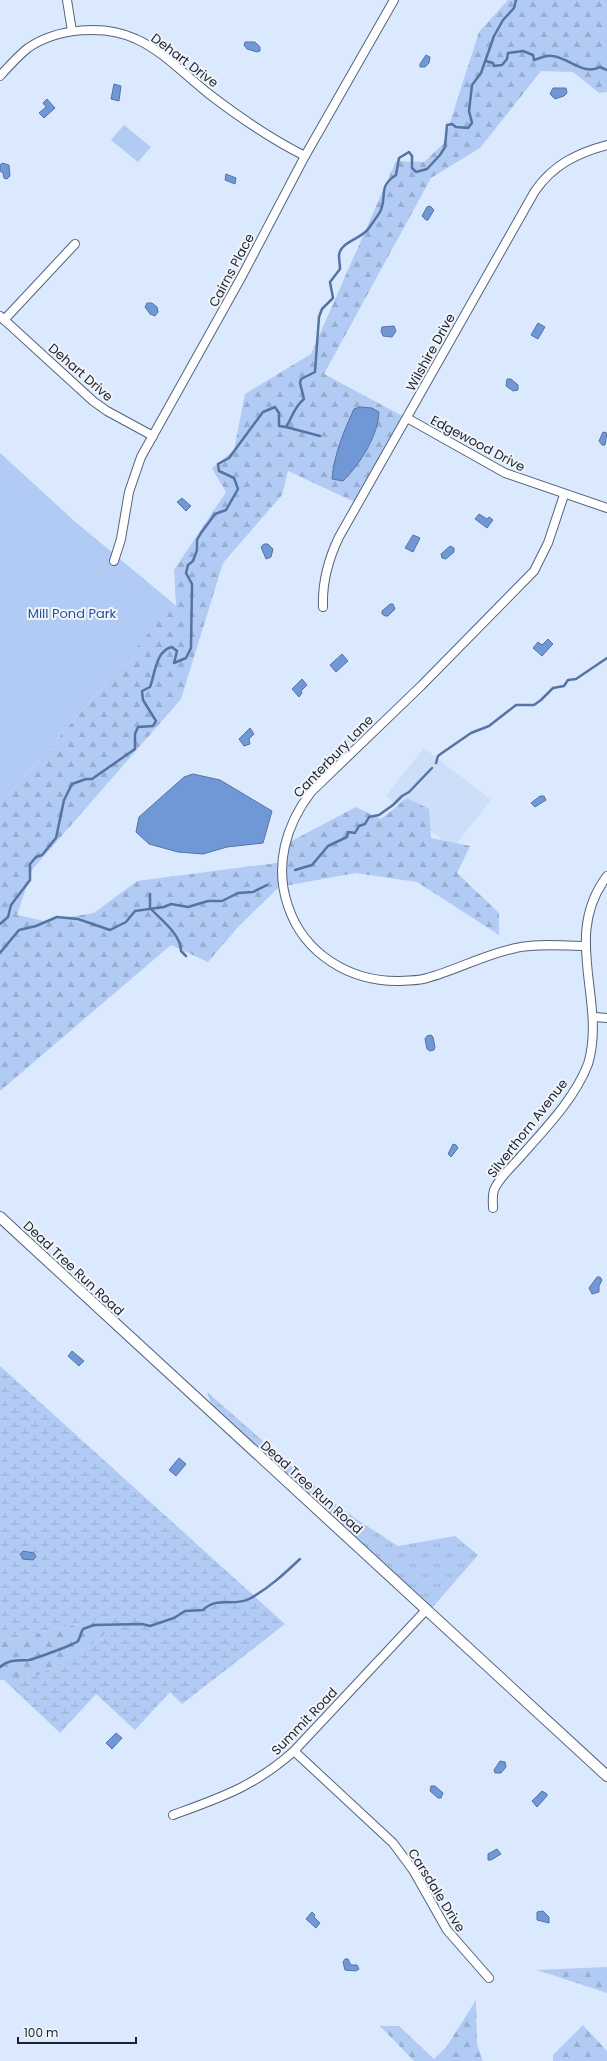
<svg xmlns="http://www.w3.org/2000/svg" width="607" height="2061" font-family="Poppins,sans-serif">
<style>
.built{fill:#cddef9}
.grass{fill:url(#grass-tufts)}
.forest{fill:url(#forest-firs)}
.wetland{fill:url(#wetland-marsh)}
.green{fill:#b1cbf4}
.water{fill:#7098d7;stroke:#5674a3}
.lines{fill:none;stroke-linecap:round;stroke-linejoin:round}
.stream{stroke:#5674a3;stroke-width:2.5}
.minor-casing{stroke:#54637b;stroke-width:10}
.tertiary-casing{stroke:#54637b;stroke-width:12}
.minor{stroke:#fff;stroke-width:8}
.tertiary{stroke:#fff;stroke-width:10}
.labels{text-anchor:middle;stroke-width:4;stroke-linejoin:round;paint-order:stroke}
.street-label{font-size:13px;fill:#1b212b;stroke:#f1f5fb}
.park-label{font-size:13px;fill:#21539e;stroke:#f1f5fb}
</style>
<defs>
<pattern id="grass-tufts" width="24" height="20" patternUnits="userSpaceOnUse"><rect width="24" height="20" fill="#b1cbf4"/><path d="M3 7l-1-3M5 7V3M7 7l1-3M15 17l-1-3M17 17v-4M19 17l1-3" fill="none" stroke="#98aed1"/></pattern>
<pattern id="forest-firs" width="22" height="20" patternUnits="userSpaceOnUse"><rect width="22" height="20" fill="#b1cbf4"/><path d="M5 1l3.5 6h-7zM16 11l3.5 6h-7z" fill="#98aed1"/></pattern>
<pattern id="wetland-marsh" width="20" height="14" patternUnits="userSpaceOnUse"><rect width="20" height="14" fill="#b1cbf4"/><path d="M1 5h8M5 5V1M11 12h8M15 12V8" fill="none" stroke="#98aed1"/></pattern>
</defs>
<rect width="100%" height="100%" fill="#dbe9fe"/>
<path class="built" d="M424,748L491,800L453,848L386,796Z"/>
<path class="grass" d="M207,1392L333,1502L356,1519L398,1546L455,1536L478,1555L432,1608L211,1403Z"/>
<g class="forest">
<path d="M508,0H607V92L599,93L573,72L541,71L480,148L431,178L324,374L408,419L361,505L288,471L282,495L223,563L181,699L32,870L17,915L44,921L94,913L137,881L284,862L286,844L356,807L381,819L407,798L429,809L431,838L470,846L457,873L499,913V935L417,882L355,873L279,887L239,926L208,962L171,945L0,1091V791L8,796L124,662L0,453L73,520L176,606L174,570L226,492L212,468L234,450L245,394L311,354L396,161L424,162L443,144L479,32Z"/>
<path d="M116,1616L101,1639L35,1677L0,1680V1641Z"/>
<path d="M607,1967V1993L537,1970Z"/>
<path d="M476,2000L477,2045L483,2061H414L380,2026H399L434,2059L447,2046Z"/>
<path d="M583,2025L607,2051V2061H553V2055Z"/>
</g>
<path class="wetland" d="M0,1366L285,1624L182,1704L170,1692L135,1730L96,1694L60,1733L3,1679L35,1677L101,1639L116,1616L0,1641Z"/>
<g class="green">
<path d="M124,125L151,147L138,162L111,140Z"/>
<path d="M0,453L73,520L174,604L0,805Z"/>
</g>
<g class="water">
<path d="M245,42H255L260,47V51L257,52L247,49L244,45Z"/>
<path d="M426,55L430,57L429,63L425,67H420V64Z"/>
<path d="M114,84L121,86L119,101L111,99Z"/>
<path d="M553,88H566L567,93L564,96L555,99L550,94Z"/>
<path d="M47,99L55,108L44,118L39,113L46,107L43,103Z"/>
<path d="M2,163L9,165L10,176L7,179L4,178L3,173L0,171V165Z"/>
<path d="M226,174L236,178L235,184L225,180Z"/>
<path d="M430,206L434,210L428,220H426L422,216L427,207Z"/>
<path d="M147,303H152L157,307L158,312L155,316L150,314L145,307Z"/>
<path d="M538,323L545,327L538,339L531,335Z"/>
<path d="M394,326L396,331L392,337L383,336L381,331L382,327Z"/>
<path d="M507,379H511L518,385V390L513,391L506,386Z"/>
<path d="M360,407L372,408L379,412C378,436 360,464 343,481L332,479C334,454 344,431 354,409Z"/>
<path d="M603,432L607,433L605,445H602L599,441Z"/>
<path d="M182,498L191,506L186,511L177,502Z"/>
<path d="M479,514L487,519L489,517L493,520L487,528L475,519Z"/>
<path d="M413,535L420,538L413,552L405,548Z"/>
<path d="M264,544H268L273,549L271,557L266,559L261,547Z"/>
<path d="M450,546L454,548V552L446,559L442,558L441,554Z"/>
<path d="M390,604H393L395,609L388,616H385L382,614V611Z"/>
<path d="M548,639L553,644L542,656L533,648L538,642L542,645Z"/>
<path d="M342,654L348,661L336,672L330,665Z"/>
<path d="M302,679L307,685L301,691L302,693L299,697L292,689Z"/>
<path d="M250,728L254,734L249,739L250,744L244,746L239,739Z"/>
<path d="M193,774L220,780L272,811L263,843L227,847L203,854L178,852L149,844L136,832L139,817L184,777Z"/>
<path d="M540,796H544L546,800L535,807L531,803Z"/>
<path d="M431,1035L433,1037L435,1047L434,1050L430,1051L427,1049L425,1039L427,1036Z"/>
<path d="M453,1144L456,1145L458,1148L451,1157L448,1154Z"/>
<path d="M597,1277H600L602,1280L599,1286V1292L592,1294L589,1288Z"/>
<path d="M72,1351L84,1361L79,1366L68,1356Z"/>
<path d="M179,1458L186,1464L176,1476L169,1470Z"/>
<path d="M23,1551L34,1553L36,1557L33,1560L23,1559L20,1554Z"/>
<path d="M116,1733L122,1738L112,1749L106,1743Z"/>
<path d="M500,1761L505,1762L506,1767L501,1773H495L494,1770Z"/>
<path d="M431,1786H435L443,1793L441,1798H438L430,1791Z"/>
<path d="M542,1791L547,1794V1796L537,1807L532,1801Z"/>
<path d="M497,1849L501,1854L491,1860H488V1854Z"/>
<path d="M543,1911L549,1917V1923L537,1920V1912Z"/>
<path d="M312,1912L315,1915L314,1917L320,1923L316,1928L306,1919Z"/>
<path d="M345,1959H348L351,1965H357L359,1969L356,1971L345,1970L343,1962Z"/>
</g>
<g class="lines">
<g class="stream">
<path d="M486,61L493,63L494,66L502,65L507,59L508,53L523,51L533,55L534,60C541,58 545,55 552,56C568,57 583,76 600,67L607,70"/>
<path d="M286,427L320,436"/>
<path d="M436,763L438,756L442,753L471,733L489,726L516,705H534L541,700L553,688L564,686L568,680L576,679L607,658"/>
<path d="M295,870L312,865L328,846L347,837L348,832L355,833L359,826L365,824L369,817L379,815L393,805L402,796L409,792L432,768"/>
<path d="M150,894V908C161,920 181,934 181,951L186,956"/>
<path d="M0,924L8,917L11,905L30,880V864L36,857L42,855L56,838L64,800L72,784L86,779H92L135,749V734L138,727L153,726L156,721L143,700L142,691L150,687C155,674 156,650 172,647L177,651L174,663L186,658L191,648L192,584L186,573L188,565L193,561L197,550V540L201,533L215,514L226,510L238,489L234,478L219,471L218,464L229,458L263,412L275,407L279,413V426L286,427C293,416 294,407 304,399L300,383L301,379L315,372L319,317L322,309L333,298L330,282L340,269C340,265 339,260 339,256C339,242 362,239 369,228C373,222 378,216 381,210C387,194 378,187 396,175L399,158L409,152L412,156V168L416,172L427,169L440,155L445,147L447,125L452,124L456,127L468,128L472,123L469,111L472,85L481,73L494,36L503,20L514,8L516,0"/>
<path d="M0,953L19,930L36,926L57,917L78,919L110,930L126,922L135,911L164,907L171,904L188,907L208,901H222L238,893L253,892L267,885"/>
<path d="M0,1667C8,1659 18,1661 29,1660C34,1659 76,1644 78,1641C80,1638 81,1632 83,1629L94,1625L142,1624L150,1626L174,1618L185,1611L203,1610C217,1596 233,1607 249,1599C268,1589 284,1574 300,1559"/>
</g>
<g class="minor-casing">
<g id="minor">
<path d="M67,0L72,31"/>
<path d="M0,76C9,66 18,56 28,48C57,28 105,24 136,39C163,51 186,76 209,94C239,117 271,139 305,156"/>
<path d="M0,316L93,401L107,411L153,436"/>
<path d="M4,320L75,244"/>
<path d="M407,418L505,473L607,508"/>
<path d="M564,495L548,543L534,571L421,686L311,792C286,825 274,865 288,906C304,954 350,982 400,981C409,980 419,981 427,978C457,970 485,954 516,948C535,943 565,946 586,946"/>
<path d="M114,561L121,539L129,492L141,457L242,276L305,156L394,0"/>
<path d="M323,607C322,582 328,560 339,537L535,191C553,165 577,153 607,145"/>
<path d="M595,1017L607,1018"/>
<path d="M493,1208C493,1202 492,1196 494,1190C499,1177 513,1166 522,1155C546,1128 575,1098 588,1064C607,1001 561,937 607,876"/>
<path d="M294,1751L393,1843L413,1870L447,1930L489,1978"/>
<path d="M173,1815C222,1797 255,1786 294,1751L427,1609"/>
</g>
</g>
<g class="tertiary-casing">
<path id="tertiary" d="M0,1217L607,1776"/>
</g>
<use href="#minor" class="minor"/>
<use href="#tertiary" class="tertiary"/>
</g>
<g class="labels">
<g class="street-label">
<text transform="translate(185 60) rotate(37)" y="5">Dehart Drive</text>
<text transform="translate(231 270) rotate(-62)" y="5">Cairns Place</text>
<text transform="translate(430 352) rotate(-61)" y="5">Wilshire Drive</text>
<text transform="translate(81 372) rotate(41)" y="5">Dehart Drive</text>
<text transform="translate(478 443) rotate(28)" y="5">Edgewood Drive</text>
<text transform="translate(333 756) rotate(-46)" y="5">Canterbury Lane</text>
<text transform="translate(527 1128) rotate(-52)" y="5">Silverthorn Avenue</text>
<text transform="translate(74 1268) rotate(43)" y="5">Dead Tree Run Road</text>
<text transform="translate(312 1487) rotate(42)" y="5">Dead Tree Run Road</text>
<text transform="translate(304 1721) rotate(-46)" y="5">Summit Road</text>
<text transform="translate(437 1890) rotate(58)" y="5">Carsdale Drive</text>
</g>
<g class="park-label">
<text x="72" y="618">Mill Pond Park</text>
</g>
</g>
<path d="M18 2037v6h118v-6" fill="none" stroke="#1b212b" stroke-width="2"/>
<text x="24" y="2037" font-size="12" fill="#1b212b" stroke="#f1f5fb" stroke-width="3" paint-order="stroke">100 m</text>
</svg>
